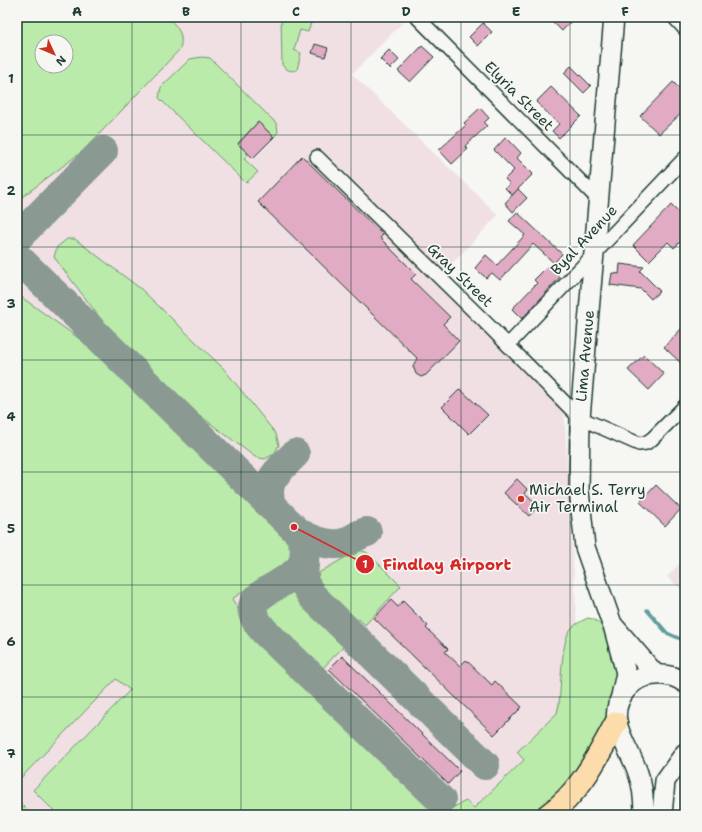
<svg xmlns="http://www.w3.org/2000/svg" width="702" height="832" font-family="'Shantell Sans',sans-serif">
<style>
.built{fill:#f0e0e4;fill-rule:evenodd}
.green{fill:#bbebaa;stroke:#6d946f;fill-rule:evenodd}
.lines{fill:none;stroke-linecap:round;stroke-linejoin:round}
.stream{stroke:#609c9f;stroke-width:3.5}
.taxiway{stroke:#8a9a93;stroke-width:30}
.building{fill:#e1abc4;stroke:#1f3d34}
.street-casing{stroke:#1f3d34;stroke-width:16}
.secondary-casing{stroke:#1f3d34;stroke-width:22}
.highway-casing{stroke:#1f3d34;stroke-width:25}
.street{stroke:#f6f6f2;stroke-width:13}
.secondary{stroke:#f6f6f2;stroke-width:19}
.highway{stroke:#fddcac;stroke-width:22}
.grid{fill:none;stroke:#1f3d34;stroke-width:1;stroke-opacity:0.55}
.poi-dot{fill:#c8321e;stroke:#f6f6f2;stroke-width:1.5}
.labels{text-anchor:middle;stroke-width:3.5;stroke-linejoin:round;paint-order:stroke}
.street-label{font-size:15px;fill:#1f3d34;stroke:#f6f6f2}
.poi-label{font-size:15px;fill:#1f3d34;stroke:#f6f6f2;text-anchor:start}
.leader{fill:none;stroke:#d62828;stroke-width:1.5}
.callout-dot{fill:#d62828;stroke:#f6f6f2;stroke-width:1.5}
.mark-label{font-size:12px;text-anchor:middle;font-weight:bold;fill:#fff}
.callout-label{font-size:16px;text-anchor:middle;font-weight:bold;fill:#d62828;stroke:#f6f6f2;stroke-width:3.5;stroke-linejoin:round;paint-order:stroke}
.neatline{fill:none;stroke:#1f3d34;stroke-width:1.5}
.grid-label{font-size:13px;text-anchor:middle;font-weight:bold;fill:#1f3d34}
</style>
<rect width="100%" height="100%" fill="#f6f6f2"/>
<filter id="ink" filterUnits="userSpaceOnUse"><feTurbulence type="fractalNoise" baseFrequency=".025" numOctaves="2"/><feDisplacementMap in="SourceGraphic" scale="8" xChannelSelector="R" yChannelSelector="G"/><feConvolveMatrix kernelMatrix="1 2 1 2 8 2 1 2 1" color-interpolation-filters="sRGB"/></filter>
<g filter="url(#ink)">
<g class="built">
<path d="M17,17H395L402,23L352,74L498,215L434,283L564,407L578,647L567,752L487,815H17ZM42,42H66V66H42Z"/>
<path d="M685,558V593L667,577Z"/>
</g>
<g class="green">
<path d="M17,17H167C178,27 184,34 180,49L84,150L17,201ZM42,42H66V66H42Z"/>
<path d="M281,17H309L311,23L308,32L300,30L294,50L301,53L297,70C291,72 286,70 282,65Z"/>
<path d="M202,57L210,58L277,124L278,132L274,137L258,122L238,143L248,154L244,159L258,172L246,183L159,98L161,87L190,59Z"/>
<path d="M67,239H75L141,289L224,369L276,434L279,445L274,454L265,459L255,457L190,408L107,327L54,257L57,247Z"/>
<path d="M17,294L88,345L293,544V551L287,562L232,599L249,627L429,802L430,811L419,815H58L33,790L130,690L116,679L17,782Z"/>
<path d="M358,550L366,552L371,556L401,586L365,625L359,619L354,625C346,617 321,596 317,588C315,582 317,577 320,572Z"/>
<path d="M295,592L300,593L349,641L319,672L261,615V611L263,608L287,593Z"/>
<path d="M588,618C601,620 604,630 608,641C611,648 616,656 617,664C618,670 615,679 614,685C607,737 573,781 534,815H437L466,801L474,808L524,760L517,752L557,713L559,704C561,688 561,642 570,630C575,624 581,621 588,618Z"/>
<path d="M17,800L32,815H17Z"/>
</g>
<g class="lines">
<path class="stream" d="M647,610L667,633L685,641"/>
<g class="taxiway">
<path d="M17,238L103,151"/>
<path d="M17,257L299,533L305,546L303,581L312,596L485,765"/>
<path d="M272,507C262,481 278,471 295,454"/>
<path d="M299,533C312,540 329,547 344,543C352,540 358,534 367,532"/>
<path d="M304,563C286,592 225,592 267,634L441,800"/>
</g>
</g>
<g class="building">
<path d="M548,17H575L562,31Z"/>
<path d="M483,23L492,32L478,46L469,37Z"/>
<path d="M315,44L328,48L325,57L312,53Z"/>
<path d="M422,46L434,57L410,82L398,71Z"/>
<path d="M389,50L399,60L390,69L380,59Z"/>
<path d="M571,66L591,86L584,93L564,73Z"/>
<path d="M673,82L685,94V110L659,134L640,116Z"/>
<path d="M551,87L581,116L559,138L552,131L559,124L536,102Z"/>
<path d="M480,108L489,118L484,123L487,126L465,146L468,149L452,164L439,150L466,125L464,123Z"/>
<path d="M258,122L274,137L253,158L238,144Z"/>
<path d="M506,137L521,153L517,158L533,174L512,195L505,188L510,184L505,179L514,170L494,150Z"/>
<path d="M302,156L383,235L380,238L416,274L411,279L450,317L443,324L459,341L426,375L421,377L416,374L413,366L417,358L258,202Z"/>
<path d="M518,189L527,198L513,212L505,203Z"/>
<path d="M671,205L685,219L680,226L685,231V237L674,248L668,242L649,261L633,245Z"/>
<path d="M517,212L562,254L554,263L533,244L500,280L492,273L486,278L475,268L486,255L497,265L525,235L509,221Z"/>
<path d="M620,264L644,267L640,271L660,291L651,299L641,289L610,285L612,273L619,274Z"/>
<path d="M548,266L560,277L522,319L512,309L537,283L534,280Z"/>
<path d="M685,325V367L664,347Z"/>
<path d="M644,355L664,374L649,390L628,370Z"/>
<path d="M460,389L488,415L469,434L442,407Z"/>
<path d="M517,479L528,490L525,493L539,506L529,516L504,493Z"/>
<path d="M656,485L681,509L665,526L640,502Z"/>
<path d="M391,600L398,607L403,601L428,626L426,628L448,649L445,652L460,666L466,660L492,685L495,681L522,707L494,735L374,618Z"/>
<path d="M342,656L460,771L448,784L329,669Z"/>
</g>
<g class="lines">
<g class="street-casing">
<g id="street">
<path d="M417,17L598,199"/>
<path d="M674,17L685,29"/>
<path d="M317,157L485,322L580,418L639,444L646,443L652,439L685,406"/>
<path d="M508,345L685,158"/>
</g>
</g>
<g class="secondary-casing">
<g id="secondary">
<path d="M614,17L580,418L579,491L585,547L612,624L655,674"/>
<path d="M614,629L626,673L621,696"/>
<path d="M644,815C644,801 643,786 638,773C629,745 603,720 625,691C630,685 637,679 644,677C659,673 673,674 685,683"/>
<path d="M662,815L665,781L685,753"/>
</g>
</g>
<g class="highway-casing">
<path id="highway" d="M548,815C580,793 598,756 616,723"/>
</g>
<use href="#street" class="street"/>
<use href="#secondary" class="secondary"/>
<use href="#highway" class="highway"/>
</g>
</g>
<path class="grid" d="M132,17V815M241,17V815M351,17V815M461,17V815M570,17V815M17,135H685M17,247H685M17,360H685M17,472H685M17,585H685M17,697H685"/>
<circle class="poi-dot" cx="521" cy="499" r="4"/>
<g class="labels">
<g class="street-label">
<text transform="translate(519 96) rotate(45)" y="5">Elyria Street</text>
<text transform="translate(584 240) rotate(-47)" y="5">Byal Avenue</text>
<text transform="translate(460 275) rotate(44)" y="5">Gray Street</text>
<text transform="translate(585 356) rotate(-85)" y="5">Lima Avenue</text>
</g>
<g class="poi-label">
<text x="529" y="495">Michael S. Terry<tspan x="529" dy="17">Air Terminal</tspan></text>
</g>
</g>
<path class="leader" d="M294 527L365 564"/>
<g class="callout-dot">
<circle cx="294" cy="527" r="4"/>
<circle cx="365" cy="564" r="10"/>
</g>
<g class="mark-label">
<text x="365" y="568">1</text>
</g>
<g class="callout-label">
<text x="447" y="570">Findlay Airport</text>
</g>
<rect width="702" height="832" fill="none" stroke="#f6f6f2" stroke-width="44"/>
<g transform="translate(54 54) rotate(134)"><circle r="19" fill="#f6f6f2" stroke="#a0aca6"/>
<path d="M0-3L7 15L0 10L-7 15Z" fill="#c8321e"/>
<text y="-6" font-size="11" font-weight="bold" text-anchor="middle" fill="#1f3d34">N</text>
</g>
<rect x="22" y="22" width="658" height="788" class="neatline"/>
<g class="grid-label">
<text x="77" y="16">A</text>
<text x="186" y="16">B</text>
<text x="296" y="16">C</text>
<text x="406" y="16">D</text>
<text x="516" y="16">E</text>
<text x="625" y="16">F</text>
<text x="11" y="83">1</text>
<text x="11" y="195">2</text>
<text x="11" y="308">3</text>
<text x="11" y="421">4</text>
<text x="11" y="533">5</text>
<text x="11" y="646">6</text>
<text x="11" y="758">7</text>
</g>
</svg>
